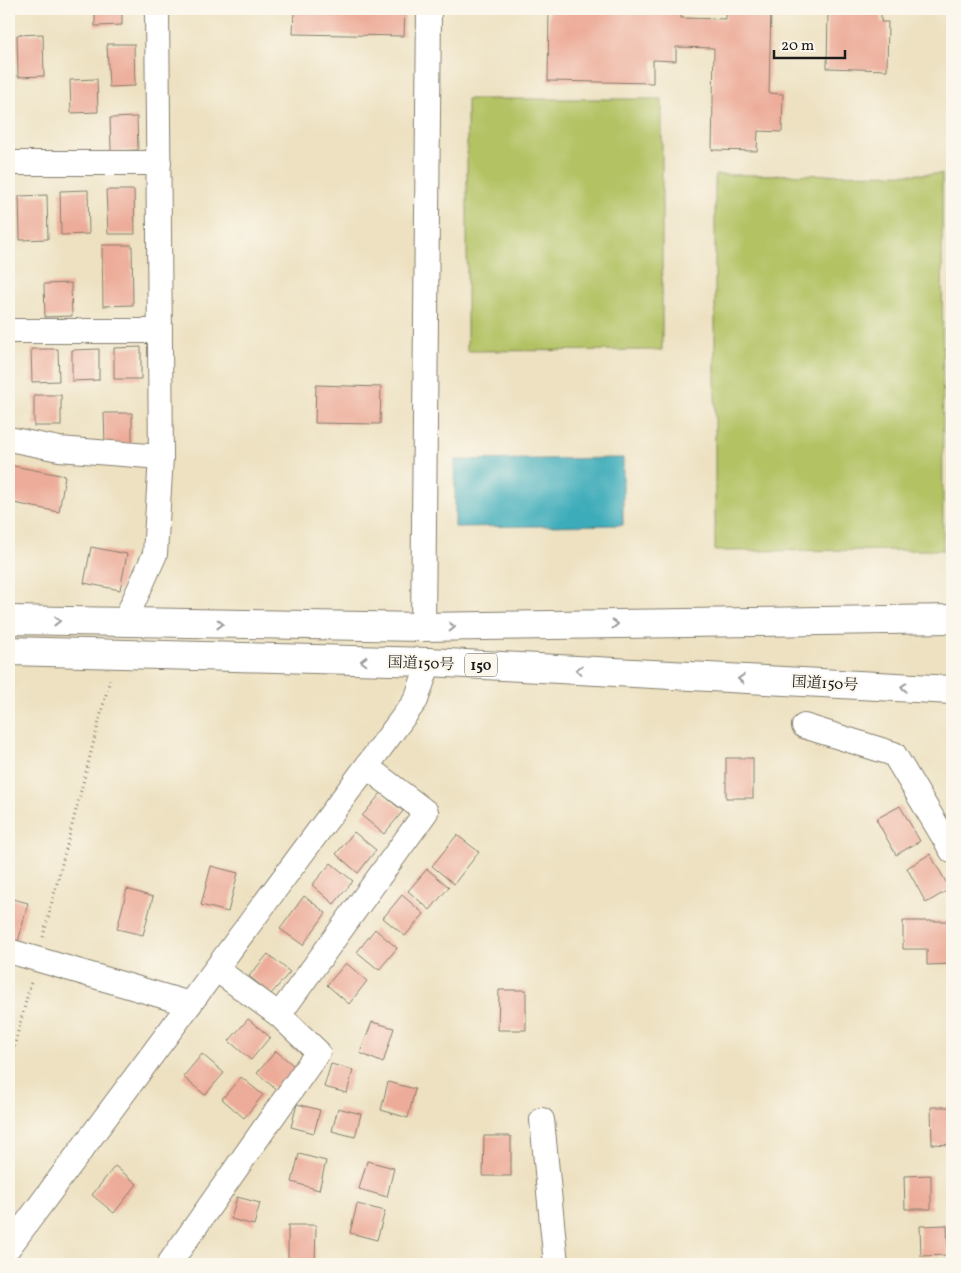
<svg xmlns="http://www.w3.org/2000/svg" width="961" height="1273" font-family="Vollkorn,'Noto Serif JP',serif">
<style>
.green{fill:#b3c264;stroke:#686f40}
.water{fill:#3dacba;stroke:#2c646b}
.building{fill:#edac99}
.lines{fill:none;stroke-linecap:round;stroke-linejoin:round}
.street-casing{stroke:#847e6e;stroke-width:26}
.highway-casing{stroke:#847e6e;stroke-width:30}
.path{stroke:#847e6e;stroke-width:3;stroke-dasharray:1 4;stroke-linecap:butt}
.street{stroke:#fff;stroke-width:24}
.highway{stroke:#fff;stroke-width:28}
.oneway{stroke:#999}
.labels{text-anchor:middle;stroke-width:4;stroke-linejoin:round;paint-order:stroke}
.shield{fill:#fbf7ec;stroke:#5f5e5a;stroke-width:1}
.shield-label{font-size:14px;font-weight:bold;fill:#1c1c1c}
.street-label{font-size:15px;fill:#1c1c1c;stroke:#fbf7ec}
</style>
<rect width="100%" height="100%" fill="#fbf7ec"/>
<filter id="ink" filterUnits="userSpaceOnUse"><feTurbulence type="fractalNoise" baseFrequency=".02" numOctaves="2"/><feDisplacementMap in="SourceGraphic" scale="10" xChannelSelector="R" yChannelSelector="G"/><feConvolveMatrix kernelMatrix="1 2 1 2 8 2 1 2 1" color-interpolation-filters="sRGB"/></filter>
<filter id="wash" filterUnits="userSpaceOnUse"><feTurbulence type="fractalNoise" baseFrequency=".0096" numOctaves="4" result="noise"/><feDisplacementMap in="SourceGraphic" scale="20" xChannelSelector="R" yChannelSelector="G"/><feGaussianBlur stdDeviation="1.12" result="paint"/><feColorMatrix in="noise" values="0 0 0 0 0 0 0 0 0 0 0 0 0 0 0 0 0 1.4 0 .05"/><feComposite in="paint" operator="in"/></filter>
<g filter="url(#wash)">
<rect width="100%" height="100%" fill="#ede1c1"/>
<g class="green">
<path d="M467,99H662V350L467,351Z"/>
<path d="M942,174L943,550L715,551V175Z"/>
</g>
<path class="water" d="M623,458V525L455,527V460Z"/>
<g id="blocks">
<g class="building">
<path d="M95,9H122V25L95,26Z"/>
<path d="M294,9H405L404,36L293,34Z"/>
<path d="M549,9H682L681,18L726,19V9H771L769,93L783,94L782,132L758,131L757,151L712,150L714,48L676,47V61L653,60V83L548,81Z"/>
<path d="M828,9H881V22H888L887,70L827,68Z"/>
<path d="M9,10H12L11,77H9Z"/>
<path d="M43,34L44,76L18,77L17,35Z"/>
<path d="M107,44H134L135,86L109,87Z"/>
<path d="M97,79L98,112L71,113L70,80Z"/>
<path d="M137,117L138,150L111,151L110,118Z"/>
<path d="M88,190L89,234L61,235L60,191Z"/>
<path d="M106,190H134L135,234H108Z"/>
<path d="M47,195L48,239L20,240L19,196Z"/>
<path d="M102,245H132L133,305L103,306Z"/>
<path d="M71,283L72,316L45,317L44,284Z"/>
<path d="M141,347V379H114V348Z"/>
<path d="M31,349H58L59,381L32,382Z"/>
<path d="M99,349V380L72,381V350Z"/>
<path d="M316,385L381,387L380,424L315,423Z"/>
<rect x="34" y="395" width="27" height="31"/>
<path d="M104,413H132V444H105Z"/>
<path d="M9,465L65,476L59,512L9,502Z"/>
<path d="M91,547L127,554L120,590L84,583Z"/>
<rect x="726" y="758" width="27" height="40"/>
<path d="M381,793L403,811L384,834L362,816Z"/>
<path d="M900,806L920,841L896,855L876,819Z"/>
<path d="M354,832L376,850L358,873L336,854Z"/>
<path d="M457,835L479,852L454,884L432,866Z"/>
<path d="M930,854L950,889L926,903L907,868Z"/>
<path d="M331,863L353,881L334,904L312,885Z"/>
<path d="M211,866L238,873L228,912L201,905Z"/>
<path d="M427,869L449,887L430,910L408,891Z"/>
<path d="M127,889L153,897L143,935L117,929Z"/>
<path d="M402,895L424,914L405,936L383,918Z"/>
<path d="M304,896L326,913L303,945L280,929Z"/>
<path d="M9,898L28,903L18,942L9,940Z"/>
<path d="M903,921H952V964L927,965V949H903Z"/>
<path d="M375,929L397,948L379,970L357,952Z"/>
<path d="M268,954L290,972L271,994L249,976Z"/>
<path d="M346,963L367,981L349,1004L327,985Z"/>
<path d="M499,990H526V1030H498Z"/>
<path d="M248,1019L270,1037L251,1060L229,1041Z"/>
<path d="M372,1022L394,1028L383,1063L360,1053Z"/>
<path d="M276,1051L298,1069L279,1092L257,1073Z"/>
<path d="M202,1054L224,1073L205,1095L183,1077Z"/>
<path d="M331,1064L353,1070L347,1093L324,1087Z"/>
<path d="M241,1077L263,1095L244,1118L222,1099Z"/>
<path d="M388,1082L415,1089L408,1118L381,1110Z"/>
<path d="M297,1104L320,1110L314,1133L291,1127Z"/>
<path d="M931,1107H952V1145L932,1144Z"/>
<path d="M338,1108L361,1114L355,1137L332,1131Z"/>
<path d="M484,1136H511V1176H483Z"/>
<path d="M299,1154L326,1161L319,1190L292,1182Z"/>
<path d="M367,1161L394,1168L387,1197L359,1189Z"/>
<path d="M115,1166L137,1184L114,1213L92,1195Z"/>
<path d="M931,1175V1209H905L904,1176Z"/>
<path d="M237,1197L260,1203L254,1225L231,1219Z"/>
<path d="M357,1204L385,1211L377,1240L350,1233Z"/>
<path d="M288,1225H316L315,1264H288Z"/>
<path d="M947,1225L948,1255L921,1256L920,1226Z"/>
</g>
</g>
</g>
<g filter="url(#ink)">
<use href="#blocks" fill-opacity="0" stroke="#847e6e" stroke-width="1"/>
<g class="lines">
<g class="street-casing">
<g id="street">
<path d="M9,163H159"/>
<path d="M9,331H160"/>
<path d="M9,439L59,449L161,457"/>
<path d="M124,623L155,554L161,457L157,9"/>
<path d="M423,627L429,9"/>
<path d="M804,726L894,754L952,851"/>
<path d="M9,951L190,1004"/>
<path d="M279,1015L426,812L367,767"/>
<path d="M542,1120L556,1264"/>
<path d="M9,1247L416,700L429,662"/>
<path d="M169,1264L318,1052L279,1015L216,969"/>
</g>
</g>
<g class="highway-casing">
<g id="highway">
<path d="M9,620L423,627L952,619"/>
<path d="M9,651L429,662L952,690"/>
</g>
</g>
<g class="path">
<path d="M43,937L110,679"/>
<path d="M9,1066L31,982"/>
</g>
<use href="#street" class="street"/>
<use href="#highway" class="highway"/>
</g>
<defs><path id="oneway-chevron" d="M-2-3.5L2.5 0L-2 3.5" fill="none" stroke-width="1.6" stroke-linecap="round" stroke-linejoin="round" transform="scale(1.25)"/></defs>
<g class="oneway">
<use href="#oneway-chevron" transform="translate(57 621) rotate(1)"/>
<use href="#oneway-chevron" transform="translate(220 624) rotate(1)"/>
<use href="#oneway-chevron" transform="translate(615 624) rotate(-1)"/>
<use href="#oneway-chevron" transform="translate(452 627) rotate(-1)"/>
<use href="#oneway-chevron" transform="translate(364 661) rotate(-179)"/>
<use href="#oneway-chevron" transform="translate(579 670) rotate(-177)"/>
<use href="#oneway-chevron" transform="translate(741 679) rotate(-177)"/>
<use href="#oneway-chevron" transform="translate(904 687) rotate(-177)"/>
</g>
</g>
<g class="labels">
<rect class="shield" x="465" y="653.5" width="32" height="23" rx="4"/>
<g class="shield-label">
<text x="481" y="670">150</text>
</g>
<g class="street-label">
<text transform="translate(421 663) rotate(2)" y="5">国道150号</text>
<text transform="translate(825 683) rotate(3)" y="5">国道150号</text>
</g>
</g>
<rect width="961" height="1273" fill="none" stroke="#fbf7ec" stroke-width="30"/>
<path d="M774 50v8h71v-8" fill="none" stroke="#1c1c1c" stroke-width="2.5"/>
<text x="781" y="50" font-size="15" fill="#1c1c1c" stroke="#fbf7ec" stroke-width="4" paint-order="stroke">20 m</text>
</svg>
